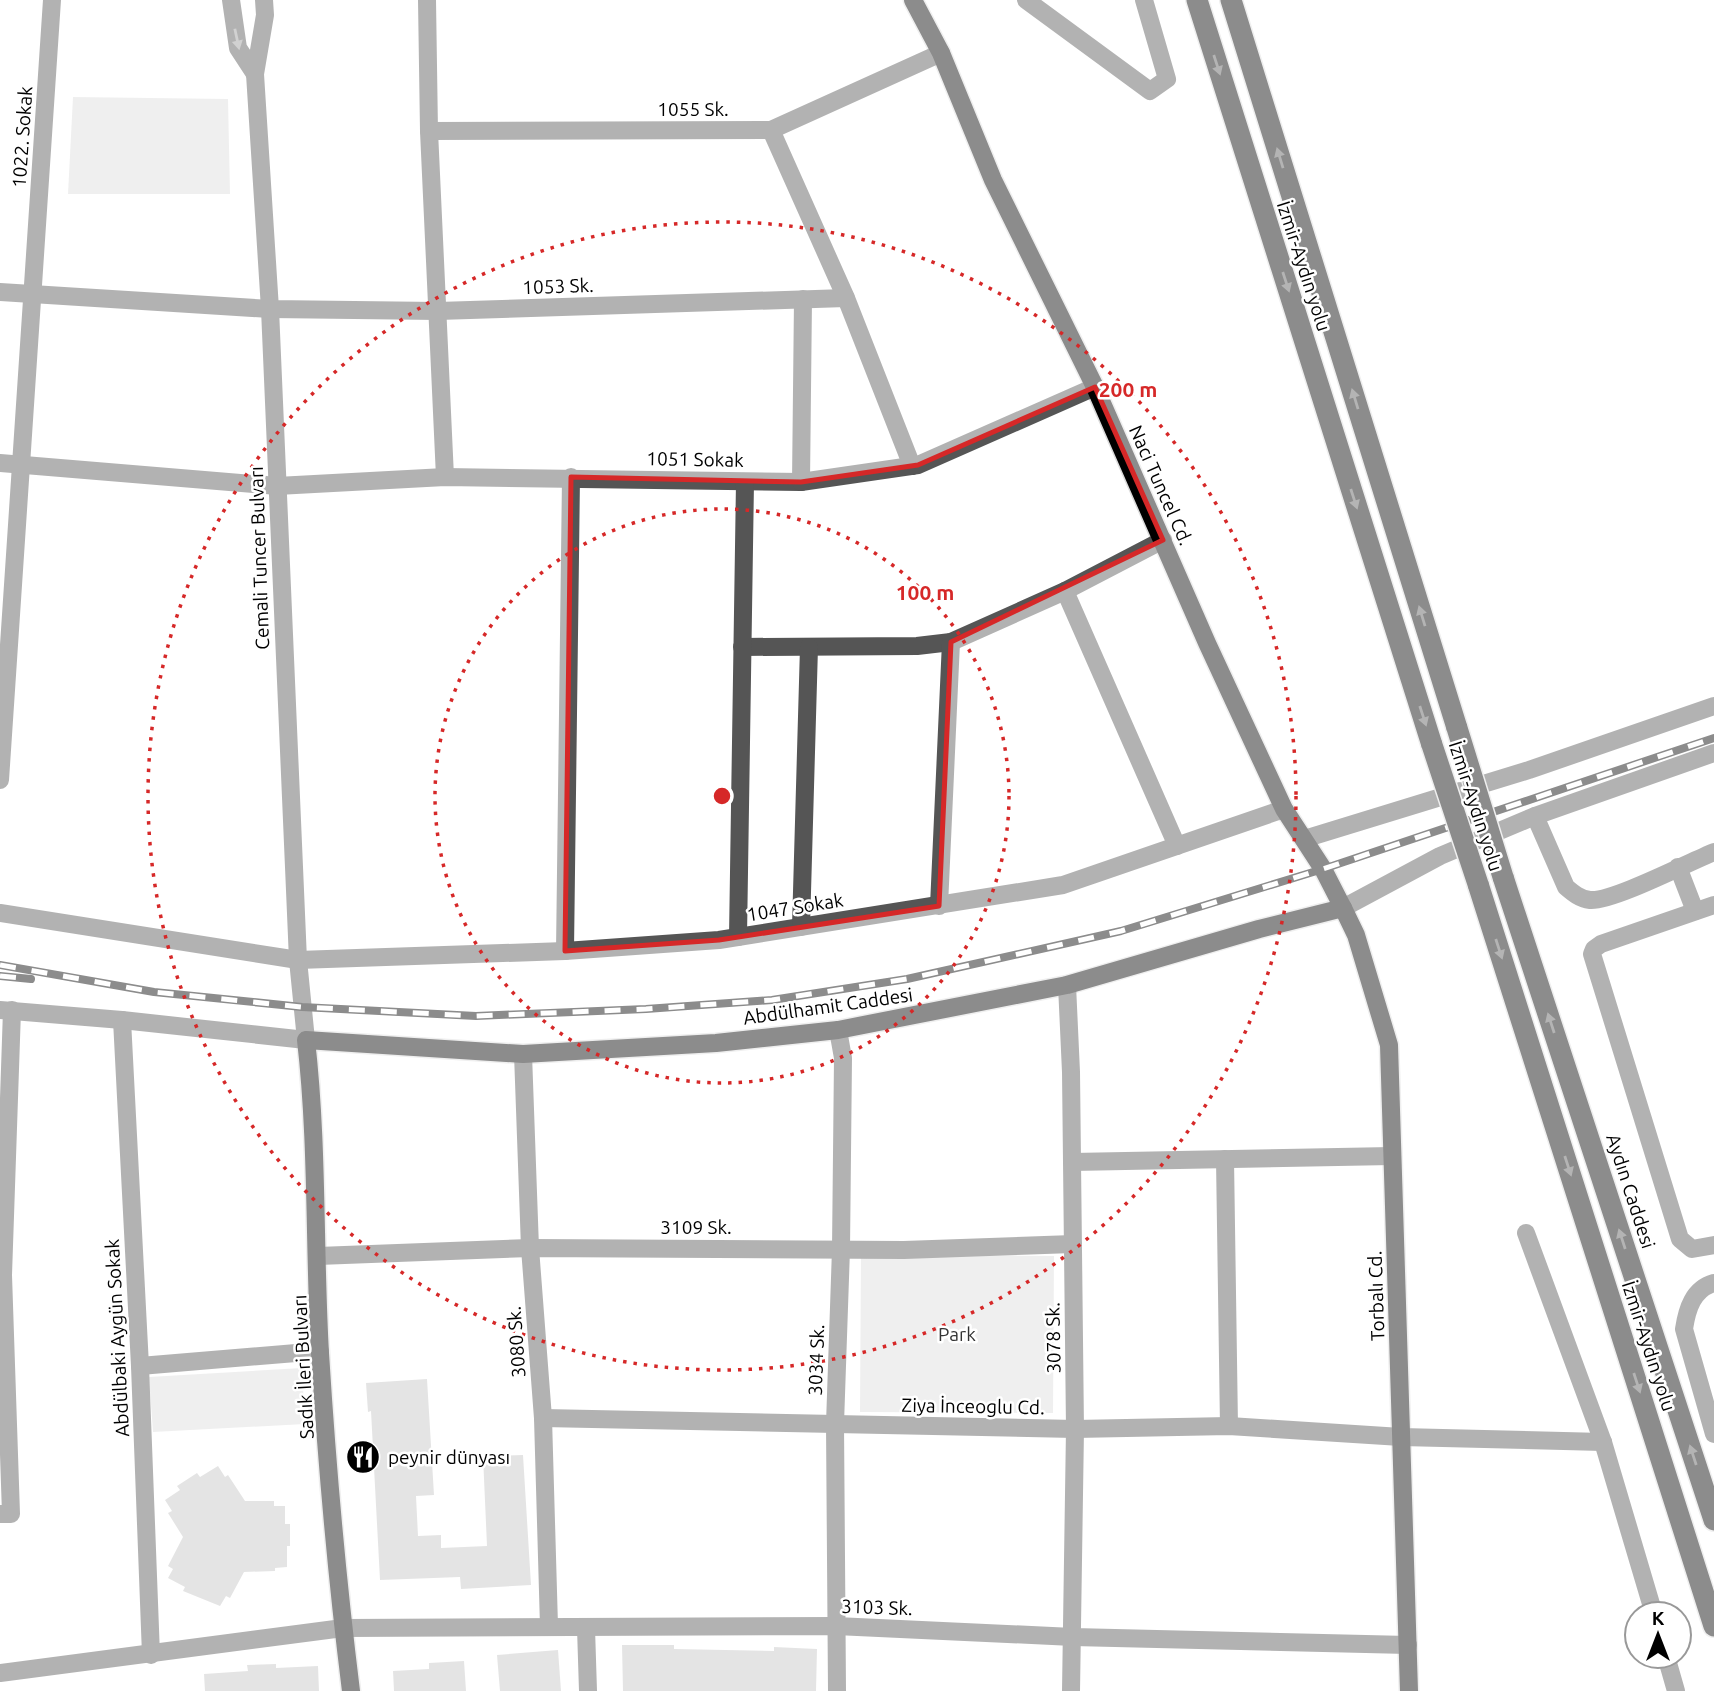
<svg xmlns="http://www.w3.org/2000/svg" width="1714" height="1691" font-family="Ubuntu,sans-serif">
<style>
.green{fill:#dcdcdc}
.building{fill:#c4c4c4}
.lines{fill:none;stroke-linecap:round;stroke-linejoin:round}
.major-casing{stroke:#dbdbdb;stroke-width:21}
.highway-casing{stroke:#dbdbdb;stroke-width:24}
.minor{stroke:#555;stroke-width:18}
.major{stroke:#000;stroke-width:18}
.highway{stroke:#000;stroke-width:21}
.rail-casing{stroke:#000;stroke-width:8}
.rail{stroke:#fff;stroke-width:5;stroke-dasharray:16;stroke-linecap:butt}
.highway-bridge-casing{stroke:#dbdbdb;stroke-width:24;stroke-linecap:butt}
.highway-bridge{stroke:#000;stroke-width:21}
.oneway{fill:#999}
.oneway2{fill:#595959}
.marked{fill:none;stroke:#d62828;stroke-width:5;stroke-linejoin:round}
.ring{fill:none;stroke:#d62828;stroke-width:3.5;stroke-dasharray:3.5 7}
.labels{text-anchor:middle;stroke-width:5;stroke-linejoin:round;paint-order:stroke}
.street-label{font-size:19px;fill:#000;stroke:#fff}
.park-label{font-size:19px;fill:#333;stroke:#fff}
.poi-label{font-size:19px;fill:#000;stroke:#fff;text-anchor:start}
.centre{fill:#d62828;stroke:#fff;stroke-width:3.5}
.ring-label{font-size:21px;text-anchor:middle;font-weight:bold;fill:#d62828;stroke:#fff;stroke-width:5;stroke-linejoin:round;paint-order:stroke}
</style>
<rect width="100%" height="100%" fill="#fff"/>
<g class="green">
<path d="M73,97L228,99L230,194H68Z"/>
<path d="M861,1255L1054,1256L1053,1413L860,1412Z"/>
<path d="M302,1368L305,1424L153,1432L149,1377Z"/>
</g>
<g class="building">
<path d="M427,1379L434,1495L416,1496L418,1536L441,1535V1548L487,1546L483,1456L523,1455L531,1585L461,1589L460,1577L380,1580L371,1411L368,1412L366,1383Z"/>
<path d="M218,1466L225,1477L228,1475L245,1501H274V1506H285V1524H290V1546H287V1567L275,1568V1571L244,1572L230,1598L226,1596L220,1606L183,1591L185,1587L168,1578L173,1569L168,1566L183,1537L168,1513L172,1511L165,1500L180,1490L177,1486L197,1473L200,1477Z"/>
<path d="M622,1645H674V1649L774,1651V1647L817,1649L816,1691H623Z"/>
<path d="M558,1650L561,1691H500L497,1655Z"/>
<path d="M464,1661L466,1691H394L393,1671L429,1669V1663Z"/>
<path d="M276,1664V1668L318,1666L319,1691H205L204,1674L248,1671L247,1665Z"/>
</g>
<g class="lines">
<g class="major-casing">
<g id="major">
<path d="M913,0L941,53L993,180L1095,387L1207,643L1284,809L1323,869L1343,908L1356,935L1389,1045L1409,1691"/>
<path d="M351,1691C337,1579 327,1466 320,1353C314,1249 318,1144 306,1040L523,1054L716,1043L838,1030L1067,985L1259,929L1343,908"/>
</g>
</g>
<g class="highway-casing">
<g id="highway">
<path d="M1197,0L1432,745"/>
<path d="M1231,0L1457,728"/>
<path d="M1503,877L1714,1520"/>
<path d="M1478,884L1714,1626"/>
</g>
</g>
<g class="minor">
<path d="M231,0L238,48L255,74"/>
<path d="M427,0L429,131L445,477"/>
<path d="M1026,0L1150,91L1167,79L1144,0"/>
<path d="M771,130L846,298L912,466"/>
<path d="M429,131L771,130L941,53"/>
<path d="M0,292L270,309L438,311L846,298"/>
<path d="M0,463L277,486L445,477L801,482L918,465L1095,387"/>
<path d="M801,482L803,299"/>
<path d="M1065,591L1177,846"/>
<path d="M742,647L917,646L951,642L1065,591L1163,540"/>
<path d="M0,780L52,0"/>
<path d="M1535,816L1566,887C1573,893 1580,899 1590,900C1612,902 1689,862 1714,852"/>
<path d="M1304,839L1529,770L1714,706"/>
<path d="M1678,867L1695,911"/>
<path d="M1714,905L1601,944L1594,949L1592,954L1680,1239L1692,1249L1714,1245"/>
<path d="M939,906L951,642"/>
<path d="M1343,908L1440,856L1535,816L1714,753"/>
<path d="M0,913L298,960L565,951L719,940L1063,885L1284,809"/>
<path d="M801,927L809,647"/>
<path d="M738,937L745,482"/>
<path d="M565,951L571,477"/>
<path d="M1067,985L1071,1072L1075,1429L1071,1691"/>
<path d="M0,1010L122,1020L306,1040L298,960L270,309L255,74L265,15L264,0"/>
<path d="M122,1020L140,1366L151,1655"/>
<path d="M523,1054L530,1248L543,1418L549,1626"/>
<path d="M1225,1159L1229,1426"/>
<path d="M1072,1162L1392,1156"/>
<path d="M1526,1233L1603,1442L1654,1614"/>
<path d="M318,1256L530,1248L904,1250L1073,1244"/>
<path d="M1714,1283C1693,1289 1687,1309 1684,1329L1714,1434"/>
<path d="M140,1366L320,1351"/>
<path d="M543,1418L1075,1429L1229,1426L1401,1437L1603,1442"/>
<path d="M0,1514H11L3,1275L12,1010"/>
<path d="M586,1628L588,1691"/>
<path d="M1666,1656L1676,1691"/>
<path d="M0,1673L343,1628L836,1626L1073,1637L1408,1645"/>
<path d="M837,1691L835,1424L841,1249L843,1058L838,1030"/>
</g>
<use href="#major" class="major"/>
<use href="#highway" class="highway"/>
<g class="rail-casing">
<g id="rail">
<path d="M0,965L154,992L302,1007L476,1016L646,1009L772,1000L907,979L1121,931L1323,869L1714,738"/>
<path d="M0,976L31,979"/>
</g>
</g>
<use href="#rail" class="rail"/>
<g class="highway-bridge-casing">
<g id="highway-bridge">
<path d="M1457,728L1503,877"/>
<path d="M1432,745L1478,884"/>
</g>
</g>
<use href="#highway-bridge" class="highway-bridge"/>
</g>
<defs><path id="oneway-solid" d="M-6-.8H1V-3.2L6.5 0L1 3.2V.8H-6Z" transform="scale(1.75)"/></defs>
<use class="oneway" href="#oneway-solid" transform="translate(237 39) rotate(78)"/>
<g class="oneway2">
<use href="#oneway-solid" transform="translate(1217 65) rotate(72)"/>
<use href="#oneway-solid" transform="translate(1280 158) rotate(-107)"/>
<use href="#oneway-solid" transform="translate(1286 282) rotate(72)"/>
<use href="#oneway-solid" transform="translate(1355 399) rotate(-107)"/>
<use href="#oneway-solid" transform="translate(1354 499) rotate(72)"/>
<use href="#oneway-solid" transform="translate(1422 616) rotate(-107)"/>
<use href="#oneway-solid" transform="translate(1423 716) rotate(72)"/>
<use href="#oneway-solid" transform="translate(1499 949) rotate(72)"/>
<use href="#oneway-solid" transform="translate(1551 1023) rotate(-108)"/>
<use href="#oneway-solid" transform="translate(1568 1166) rotate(72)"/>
<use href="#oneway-solid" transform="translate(1622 1239) rotate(-108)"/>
<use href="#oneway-solid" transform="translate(1637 1383) rotate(72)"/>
<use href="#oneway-solid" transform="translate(1693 1455) rotate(-108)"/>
</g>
<path d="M0 0H1714V1691H0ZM1095,387L1163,540L951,642L939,906L719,940L565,951L571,477L801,482L918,465Z" fill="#fff" fill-opacity=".55" fill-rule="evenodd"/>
<path class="marked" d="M1095,387L1163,540L951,642L939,906L719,940L565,951L571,477L801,482L918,465Z"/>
<g class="ring">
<circle cx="722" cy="796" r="287"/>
<circle cx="722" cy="796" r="574"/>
</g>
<defs>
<g id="restaurant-disc" transform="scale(1.75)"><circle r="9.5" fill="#000" stroke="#fff"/><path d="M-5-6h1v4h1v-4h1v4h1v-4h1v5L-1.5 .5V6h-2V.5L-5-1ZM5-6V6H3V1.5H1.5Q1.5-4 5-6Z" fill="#fff"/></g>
</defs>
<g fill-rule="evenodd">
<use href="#restaurant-disc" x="363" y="1457"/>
</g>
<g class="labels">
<g class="street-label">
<text x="693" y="116">1055 Sk.</text>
<text transform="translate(22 137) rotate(-86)" y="7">1022. Sokak</text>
<text transform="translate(1304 266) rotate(72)" y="7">İzmir-Aydın yolu</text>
<text transform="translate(558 286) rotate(-2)" y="7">1053 Sk.</text>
<text transform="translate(695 459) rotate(1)" y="7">1051 Sokak</text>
<text transform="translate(1161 485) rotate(66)" y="7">Naci Tuncel Cd.</text>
<text transform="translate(259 558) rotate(-92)" y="7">Cemali Tuncer Bulvarı</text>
<text transform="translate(1476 806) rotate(72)" y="7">İzmir-Aydın yolu</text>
<text transform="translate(795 907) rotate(-9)" y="7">1047 Sokak</text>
<text transform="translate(828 1006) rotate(-8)" y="7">Abdülhamit Caddesi</text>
<text transform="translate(1631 1191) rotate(72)" y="7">Aydın Caddesi</text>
<text x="696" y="1234">3109 Sk.</text>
<text transform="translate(1376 1296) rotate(-92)" y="7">Torbalı Cd.</text>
<text transform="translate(117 1338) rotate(-93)" y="7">Abdülbaki Aygün Sokak</text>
<text transform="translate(1053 1338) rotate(-91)" y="7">3078 Sk.</text>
<text transform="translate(516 1342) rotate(-94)" y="7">3080 Sk.</text>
<text transform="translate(1649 1346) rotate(72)" y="7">İzmir-Aydın yolu</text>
<text transform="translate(816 1360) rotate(-88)" y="7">3034 Sk.</text>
<text transform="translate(303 1367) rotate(-93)" y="7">Sadık İleri Bulvarı</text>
<text transform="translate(973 1406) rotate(1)" y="7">Ziya İnceoglu Cd.</text>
<text transform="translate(877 1607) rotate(2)" y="7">3103 Sk.</text>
</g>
<g class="park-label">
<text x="957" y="1341">Park</text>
</g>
<g class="poi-label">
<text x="388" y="1464">peynir dünyası</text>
</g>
</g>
<circle cx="722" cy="796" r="10" class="centre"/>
<g class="ring-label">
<text x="1128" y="397">200 m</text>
<text x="925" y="600">100 m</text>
</g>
<g transform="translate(1658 1635)"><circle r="33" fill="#ffffff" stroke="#999999" stroke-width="2"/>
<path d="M0-5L12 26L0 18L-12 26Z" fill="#000000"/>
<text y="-10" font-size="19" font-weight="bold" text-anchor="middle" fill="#000000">K</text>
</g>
</svg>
